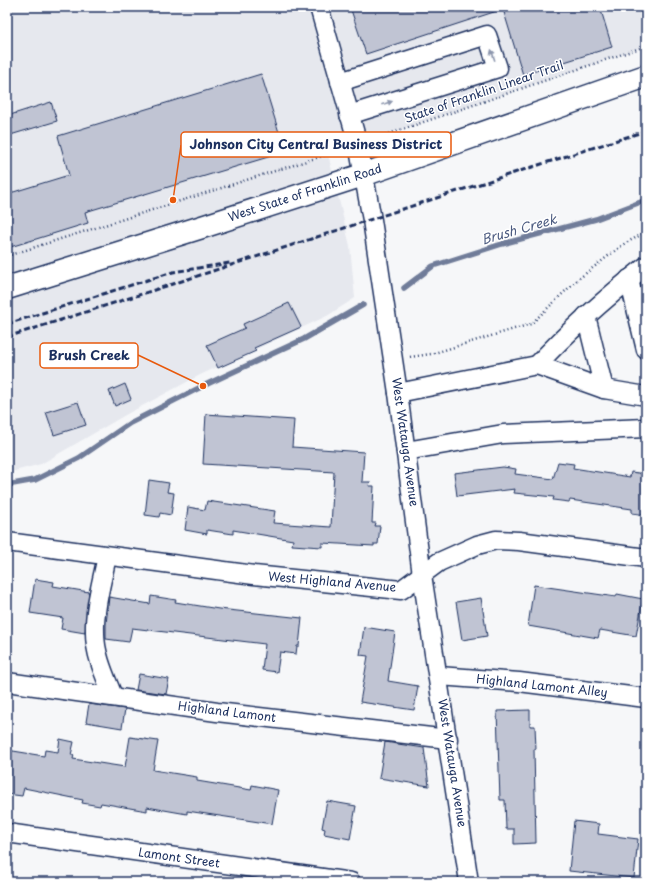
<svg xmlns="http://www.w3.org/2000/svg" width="653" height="889" font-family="'Playpen Sans',sans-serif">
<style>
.built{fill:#e6e8ee}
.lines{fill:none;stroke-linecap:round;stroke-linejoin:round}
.stream{stroke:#707c99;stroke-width:5.5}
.building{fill:#c0c4d3;stroke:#1b2f5e}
.minor-casing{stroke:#1b2f5e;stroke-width:21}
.major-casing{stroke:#1b2f5e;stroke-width:25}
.path{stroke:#1b2f5e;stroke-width:2.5;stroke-dasharray:1 3;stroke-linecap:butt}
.minor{stroke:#fff;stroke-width:18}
.major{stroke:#fff;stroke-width:22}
.rail{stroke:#1b2f5e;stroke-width:3;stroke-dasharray:6 3;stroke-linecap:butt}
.oneway{fill:#8d97ae}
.labels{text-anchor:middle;stroke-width:3;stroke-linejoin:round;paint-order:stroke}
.street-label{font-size:12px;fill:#1b2f5e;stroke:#fff}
.water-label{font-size:13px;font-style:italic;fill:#4d5c81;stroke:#fff}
.leader{fill:none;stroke:#e8590c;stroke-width:1.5}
.callout-dot{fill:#e8590c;stroke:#fff;stroke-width:1.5}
.callout{fill:#fff;stroke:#e8590c;stroke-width:1.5}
.callout-label{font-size:13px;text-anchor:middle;font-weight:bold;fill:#1b2f5e}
</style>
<rect width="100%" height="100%" fill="#f6f7f9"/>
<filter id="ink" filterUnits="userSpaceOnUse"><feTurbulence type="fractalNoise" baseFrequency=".025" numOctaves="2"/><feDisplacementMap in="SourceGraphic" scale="8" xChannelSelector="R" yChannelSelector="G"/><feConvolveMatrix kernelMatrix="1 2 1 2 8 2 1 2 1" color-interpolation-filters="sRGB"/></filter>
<g filter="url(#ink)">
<path class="built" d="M7,7H646V46L328,154L350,246L355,298L327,316L200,375L127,414L41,464L7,473Z"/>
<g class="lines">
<g class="stream">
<path d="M404,288L433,266L502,244L596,219L646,200"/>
<path d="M7,485L35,480L79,458L130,423L203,386L304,339L363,305"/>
</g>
</g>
<g class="building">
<path d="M350,7H600L612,47L523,75L503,9L366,54Z"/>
<path d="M261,74L285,152L85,212L88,223L7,248V194L69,175L58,136Z"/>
<path d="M51,102L57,121L7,136V116Z"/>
<path d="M289,303L301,327L254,348L256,351L218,368L207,345L245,328L243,324Z"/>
<path d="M125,384L131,399L115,406L109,391Z"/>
<path d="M78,402L86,425L54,435L46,412Z"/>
<path d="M206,414L294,420L292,447L364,452L362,482H370L369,486H374L372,523H376L375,526H380L378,544H374V546L322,543V547L292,545L293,540L233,530V534L207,530V534L185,530L188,507L205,510L207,501L275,511L273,523L331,527L334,472L203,464Z"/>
<path d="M558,462L574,464L573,468L630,477L631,472L646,474V515L632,513V509L570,500L569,502L553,500L554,497L514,493L515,489L457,496L454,473L503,467L516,469L515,474L553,479Z"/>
<path d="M149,480L169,483L167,492L174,493L171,515L160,513L159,517L145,515Z"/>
<path d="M35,579L54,582L53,586L89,592L85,633L61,629L63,618L30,613Z"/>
<path d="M534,585L616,597L617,594L643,599L636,636L600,630L598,638L528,626Z"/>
<path d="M151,596L176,600L175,602L219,609L302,618L299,646H297L296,654L280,652L277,672L262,670L265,644L132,628L129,642L106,639V624L109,597L150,604Z"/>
<path d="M481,598L487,636L462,640L456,602Z"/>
<path d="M364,627L395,632L388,681L418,686L414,710L360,702L368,656L360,655Z"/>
<path d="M139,674L169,679L166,694L136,690Z"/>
<path d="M89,704L125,709L122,728L86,722Z"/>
<path d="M530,710V726H535L536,749H534L536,843L514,844V829H506L505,800H500L497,711Z"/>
<path d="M130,737L158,741L153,770L197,777V781L251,790L252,785L278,790L272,824L187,811V814L147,807V811L101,803L100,806L82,803L83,800L24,788L22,796L7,794V750L44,756L45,750L58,752L60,739L74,742L71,755H74L73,759L125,767Z"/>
<path d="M385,742L424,748L429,786L379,778Z"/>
<path d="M327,801L356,806L350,839L324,834L325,829L322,828Z"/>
<path d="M574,821L599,824L598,834L638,839L634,878L569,871Z"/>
</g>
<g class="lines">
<g class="minor-casing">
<g id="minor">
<path d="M319,7L358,144L372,220L398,393L422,575L469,882"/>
<path d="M340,82L487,35L498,68L349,115"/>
<path d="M629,279L646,350"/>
<path d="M586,316L604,389"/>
<path d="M537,365C571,328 607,297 646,266"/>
<path d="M398,393L537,365L604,389L646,396"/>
<path d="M406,451L503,434L646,428"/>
<path d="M7,542L254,575L401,590L439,562L477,545L496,540L519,541L646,558"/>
<path d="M107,556C102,581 94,608 95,633C95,655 105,676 113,696"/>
<path d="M439,676L519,682L646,698"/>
<path d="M7,682L217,712L448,739"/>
<path d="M7,833L351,882"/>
</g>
</g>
<g class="major-casing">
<path id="major" d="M7,288L202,227L363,175L646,76"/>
</g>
<g class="path">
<path d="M374,139L646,46"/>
<path d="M7,256L341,150"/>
<path d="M410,357L431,354L531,324L577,280L624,244L646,232"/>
</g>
<use href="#minor" class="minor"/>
<use href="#major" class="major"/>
<g class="rail">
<path d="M7,324L173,272L230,263"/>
<path d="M7,337C220,270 432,198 646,131"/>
</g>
</g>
<defs><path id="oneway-solid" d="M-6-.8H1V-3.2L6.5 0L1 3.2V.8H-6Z"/></defs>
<g class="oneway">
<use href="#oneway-solid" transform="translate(493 55) rotate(-108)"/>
<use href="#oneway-solid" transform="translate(387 103) rotate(-18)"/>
</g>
</g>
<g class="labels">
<g class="street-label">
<text transform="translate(484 92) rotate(-19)" y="4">State of Franklin Linear Trail</text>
<text transform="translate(305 193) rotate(-18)" y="4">West State of Franklin Road</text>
<text transform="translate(405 442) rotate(82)" y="4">West Watauga Avenue</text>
<text transform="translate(332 582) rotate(5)" y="4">West Highland Avenue</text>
<text transform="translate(542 686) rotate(6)" y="4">Highland Lamont Alley</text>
<text transform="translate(227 712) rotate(7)" y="4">Highland Lamont</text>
<text transform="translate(452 763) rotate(81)" y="4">West Watauga Avenue</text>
<text transform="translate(179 858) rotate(8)" y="4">Lamont Street</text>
</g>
<g class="water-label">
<text transform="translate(519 229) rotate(-16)" y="5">Brush Creek</text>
</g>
</g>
<path class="leader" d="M173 200L181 145M203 386L138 355"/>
<g class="callout-dot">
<circle cx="173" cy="200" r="4"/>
<circle cx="203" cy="386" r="4"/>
</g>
<g class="callout">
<rect x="181" y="132" width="270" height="25" rx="4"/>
<rect x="40" y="343" width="98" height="25" rx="4"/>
</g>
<g class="callout-label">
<text x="316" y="149">Johnson City Central Business District</text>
<text x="89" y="360">Brush Creek</text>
</g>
<rect width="653" height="889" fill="none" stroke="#fff" stroke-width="24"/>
<rect x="12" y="12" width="629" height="865" fill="none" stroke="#1b2f5e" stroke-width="1.5" filter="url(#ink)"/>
</svg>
